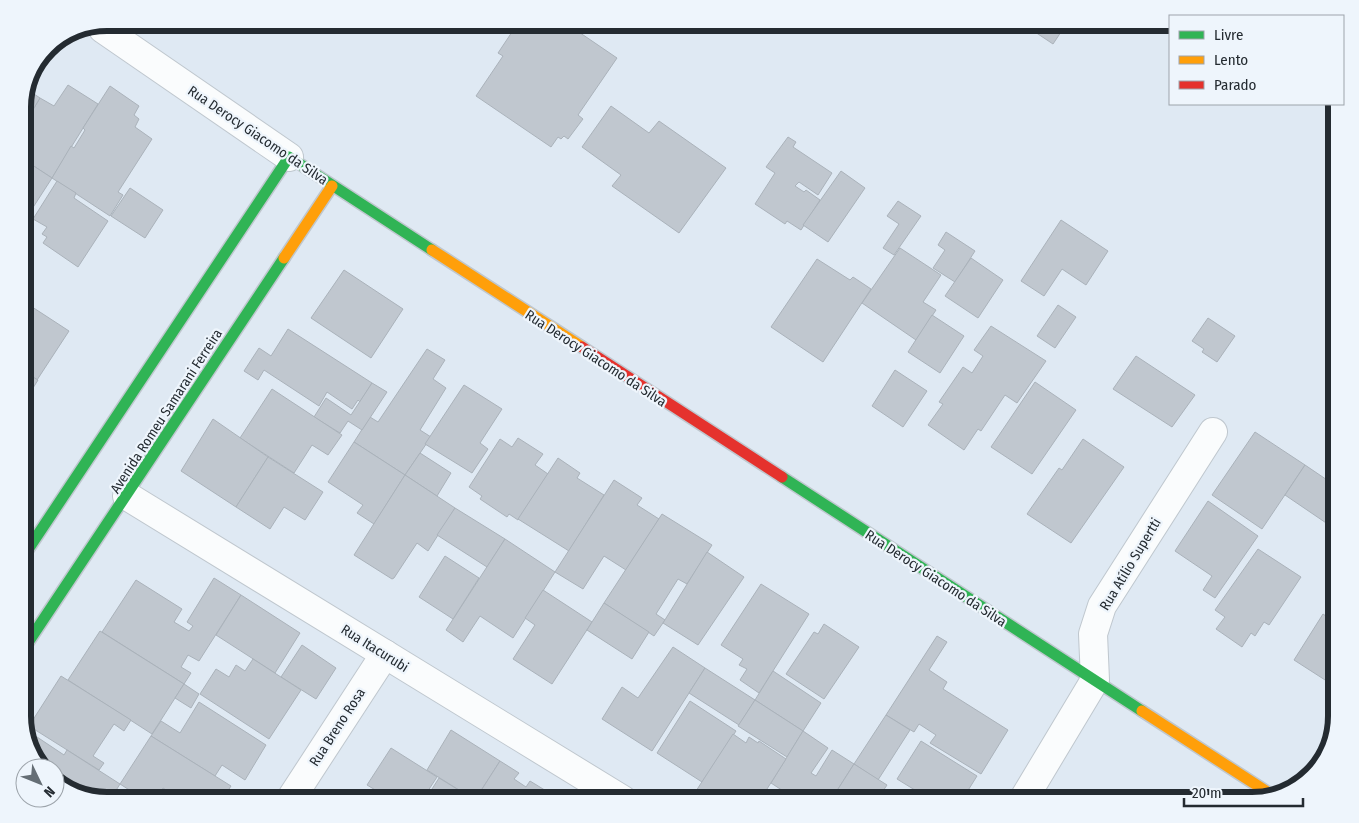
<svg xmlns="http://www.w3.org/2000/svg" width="1359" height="823" font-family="'Fira Sans Condensed',sans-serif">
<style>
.building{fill:#c0c7cf;stroke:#aab2ba}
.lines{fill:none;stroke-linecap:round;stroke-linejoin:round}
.street-casing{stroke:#bfc7ce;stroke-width:30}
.fast-casing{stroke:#bfc7ce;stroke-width:14}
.slow-casing{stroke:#bfc7ce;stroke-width:14}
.jam-casing{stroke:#bfc7ce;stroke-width:14}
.street{stroke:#fafcfd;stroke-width:28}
.fast{stroke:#30b455;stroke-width:11}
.slow{stroke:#ff9f0a;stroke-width:11}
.jam{stroke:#e5322d;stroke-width:11}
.labels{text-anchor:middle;stroke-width:4.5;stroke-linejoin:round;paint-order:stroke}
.street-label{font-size:14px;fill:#242b31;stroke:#eef5fc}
.rim{fill:none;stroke:#242b31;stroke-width:6}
</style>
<rect width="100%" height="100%" fill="#dfe9f3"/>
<g class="building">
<path d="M1067,23L1053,44L1035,32L1041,24Z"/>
<path d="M1023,24H1041L1035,32Z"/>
<path d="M516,26H570L617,58L578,115L583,119L568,139L564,136L561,139L558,137L551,147L476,96L503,56L498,53Z"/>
<path d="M68,85L98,104L52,178L23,159V126L40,98L54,106Z"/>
<path d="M110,86L139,106L134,115L139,119L135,127L152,139L118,192L123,195L110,216L52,178L71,146L74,148L85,130L83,128Z"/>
<path d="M28,90L40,98L23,126V102Z"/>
<path d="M611,106L649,133L659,121L726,168L679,233L612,186L621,175L582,147Z"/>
<path d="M788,137L796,142L793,147L832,173L818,195L799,182L795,186L804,192L806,190L820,200L801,230L787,221L785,224L755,204L775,173L766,167Z"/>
<path d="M23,159L52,178L23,223Z"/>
<path d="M841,171L865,188L828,242L803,225Z"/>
<path d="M57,181L76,193L74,198L108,221L78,267L43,243L47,237L42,234L47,227L33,219Z"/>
<path d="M130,188L163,210L145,238L111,216Z"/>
<path d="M898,201L921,216L894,255L883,248L899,224L887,216Z"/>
<path d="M1061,220L1108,251L1086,285L1062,269L1044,296L1021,281Z"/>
<path d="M946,232L975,251L955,282L933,268L945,250L938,245Z"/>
<path d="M900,248L941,275L923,302L936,310L916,340L862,303Z"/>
<path d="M971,258L1003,280L978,318L945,296Z"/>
<path d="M817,259L850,280L853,277L871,289L823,362L771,327Z"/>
<path d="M344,270L403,309L371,358L311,318Z"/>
<path d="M23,301L69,331L37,380L23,371Z"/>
<path d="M1058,305L1076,317L1055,348L1037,336Z"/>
<path d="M932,315L964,336L940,373L908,352Z"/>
<path d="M1208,318L1235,336L1217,362L1202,352L1204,349L1192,341Z"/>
<path d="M991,326L1046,361L1017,403L1005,395L981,431L978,429L964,450L928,425L943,404L939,402L963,367L972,373L983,356L974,350Z"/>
<path d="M288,329L372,383L360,402L358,400L352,409L327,392L319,406L264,370L258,380L244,371L259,348L271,356Z"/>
<path d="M427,349L445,360L433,379L446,388L420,430L431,437L405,475L354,442L370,417L378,422Z"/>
<path d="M1136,356L1195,395L1172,427L1113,389Z"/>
<path d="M895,370L927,391L903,427L872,406Z"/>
<path d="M23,371L38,380L23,404Z"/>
<path d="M1035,382L1076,410L1032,474L991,447Z"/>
<path d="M372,383L387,392L362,430L348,421L340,433L314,417L326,398L351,415Z"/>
<path d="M464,385L502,409L480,443L488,449L472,473L425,444Z"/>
<path d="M272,389L342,435L328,455L312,445L294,473L240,438Z"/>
<path d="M213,419L268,457L236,507L181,471Z"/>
<path d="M1255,432L1305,465L1262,529L1212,495Z"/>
<path d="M518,438L543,454L535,465L548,474L518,520L509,514L507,517L480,499L482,496L469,487L500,439L512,447Z"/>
<path d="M1083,439L1124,467L1071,543L1027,514L1059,468L1062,470Z"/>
<path d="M354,442L405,475L374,524L357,513L363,505L328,482Z"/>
<path d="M420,453L451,473L437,496L405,475Z"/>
<path d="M268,457L323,492L305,520L284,507L270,529L236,507Z"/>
<path d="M558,458L580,473L577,478L604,495L569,551L518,519Z"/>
<path d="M1305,465L1336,486V526L1335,529L1285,495Z"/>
<path d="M405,475L455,508L428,551L417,543L394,578L392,579L354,555Z"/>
<path d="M614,480L642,498L637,505L659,519L626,570L604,556L583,589L555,572Z"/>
<path d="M1208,501L1258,536L1215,598L1203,590L1212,576L1175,551Z"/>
<path d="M455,508L505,539L487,567L437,535Z"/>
<path d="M662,514L712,545L687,584L678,579L656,614L665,620L654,636L604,603Z"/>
<path d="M505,539L555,572L513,638L480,616L463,642L446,630Z"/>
<path d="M1258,549L1301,577L1269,625L1264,622L1255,636L1251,633L1242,647L1216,629L1225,617L1215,610Z"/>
<path d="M707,552L744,577L698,645L663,623Z"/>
<path d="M445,556L479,578L453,619L419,597Z"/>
<path d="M214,578L241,595L199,661L188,655L181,667L191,673L184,684L102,632L136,580L182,609L174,622L189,631L193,626L187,622Z"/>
<path d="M761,584L809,614L759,693L740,680L747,669L739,665L743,659L721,645Z"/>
<path d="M543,590L592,622L552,684L513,659L535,625L525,618Z"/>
<path d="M241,595L300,633L275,673L216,635Z"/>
<path d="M604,603L649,632L632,659L587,630Z"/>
<path d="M1323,614L1336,623V687L1294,660Z"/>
<path d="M824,624L859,647L824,699L786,674L814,632L818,634Z"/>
<path d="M100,631L184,684L152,734L68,680Z"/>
<path d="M937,636L947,642L929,670L947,682L943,689L1008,730L981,774L930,743L936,735L919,724L914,732L886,715Z"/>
<path d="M302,645L336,668L316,699L281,677Z"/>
<path d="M673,647L705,668L652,751L602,719L622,687L638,698Z"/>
<path d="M253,659L301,690L269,739L200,694L216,669L229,677L236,665L245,671Z"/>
<path d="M705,668L755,700L739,725L689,693Z"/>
<path d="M773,671L821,703L803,731L755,700Z"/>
<path d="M61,676L131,720L124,731L114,724L93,756L104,763L99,770L29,726Z"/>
<path d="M184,684L199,694L191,708L175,698Z"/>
<path d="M755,700L803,731L787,757L738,726Z"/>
<path d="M690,701L736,731L702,782L657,753Z"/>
<path d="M199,702L266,745L245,780L222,765L215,776L151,736L161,721L180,733Z"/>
<path d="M886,715L910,730L878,780L854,764Z"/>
<path d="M451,730L500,761L475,800L427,770Z"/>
<path d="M803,731L828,748L811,773L816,776L832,750L854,764L831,800H812L804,795L801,800H797L771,783Z"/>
<path d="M733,734L746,743L749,737L758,743L759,741L786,759L760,800H729L717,793L712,800H710L696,791Z"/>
<path d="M34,735L64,755L67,750L120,784L110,800L85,795L87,792L70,781L65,789L55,779V768H44L34,758L29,743Z"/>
<path d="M151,736L231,786L222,800H170L174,795L163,788L155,800H145L120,784Z"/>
<path d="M921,741L977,776L962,800H931L897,779Z"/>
<path d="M391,748L437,777L422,800H392L367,785Z"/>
<path d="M500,761L519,773L514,779L526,787L530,781L561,800H475Z"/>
<path d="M854,764L887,785L877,800H831Z"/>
<path d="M439,778L475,800H425Z"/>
</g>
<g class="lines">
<g class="street-casing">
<g id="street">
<path d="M103,29L289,157"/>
<path d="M127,496L623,800"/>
<path d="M290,800L385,654"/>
<path d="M1023,800L1095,680L1093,634L1102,606L1213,432"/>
</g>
</g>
<g class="fast-casing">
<g id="fast">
<path d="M782,477L1142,711"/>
<path d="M23,557L289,157L432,250"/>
<path d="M23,650L284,258"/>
</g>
</g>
<g class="slow-casing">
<g id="slow">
<path d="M432,250L582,347"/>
<path d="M284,258L332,186"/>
<path d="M1142,711L1272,795"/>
</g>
</g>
<g class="jam-casing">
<path id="jam" d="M582,347L782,477"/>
</g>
<use href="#street" class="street"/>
<use href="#fast" class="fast"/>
<use href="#slow" class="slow"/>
<use href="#jam" class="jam"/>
</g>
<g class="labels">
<g class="street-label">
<text transform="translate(258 135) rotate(34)" y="5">Rua Derocy Giacomo da Silva</text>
<text transform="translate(596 358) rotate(33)" y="5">Rua Derocy Giacomo da Silva</text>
<text transform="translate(166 411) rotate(-57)" y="5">Avenida Romeu Samarani Ferreira</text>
<text transform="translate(1130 564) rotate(-59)" y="5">Rua Atílio Supertti</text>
<text transform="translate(936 578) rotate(33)" y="5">Rua Derocy Giacomo da Silva</text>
<text transform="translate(375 648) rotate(32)" y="5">Rua Itacurubi</text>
<text transform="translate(337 727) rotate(-57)" y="5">Rua Breno Rosa</text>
</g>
</g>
<path d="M0 0H1359V823H0ZM107 31H1252A76 76 0 0 1 1328 107V716A76 76 0 0 1 1252 792H107A76 76 0 0 1 31 716V107A76 76 0 0 1 107 31Z" fill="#eef5fc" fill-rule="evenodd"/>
<path class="rim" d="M107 31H1252A76 76 0 0 1 1328 107V716A76 76 0 0 1 1252 792H107A76 76 0 0 1 31 716V107A76 76 0 0 1 107 31Z"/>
<rect x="1169" y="15" width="175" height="90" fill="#eef5fc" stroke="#9da4ab"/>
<rect x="1179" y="31" width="25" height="8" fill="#30b455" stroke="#9da4ab"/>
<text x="1214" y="40" font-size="15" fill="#242b31">Livre</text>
<rect x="1179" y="56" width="25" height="8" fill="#ff9f0a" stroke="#9da4ab"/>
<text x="1214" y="65" font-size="15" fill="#242b31">Lento</text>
<rect x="1179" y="81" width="25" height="8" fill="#e5322d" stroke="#9da4ab"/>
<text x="1214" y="90" font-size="15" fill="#242b31">Parado</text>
<g transform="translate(40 783) rotate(133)"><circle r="24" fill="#eef5fc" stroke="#9da4ab"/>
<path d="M0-4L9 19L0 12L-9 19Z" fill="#656e75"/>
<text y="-8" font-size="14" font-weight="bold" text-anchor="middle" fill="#242b31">N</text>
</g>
<path d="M1184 798v8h119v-8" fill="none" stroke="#242b31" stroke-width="2.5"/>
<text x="1192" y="798" font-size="15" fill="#242b31" stroke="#eef5fc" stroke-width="4" paint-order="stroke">20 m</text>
</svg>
